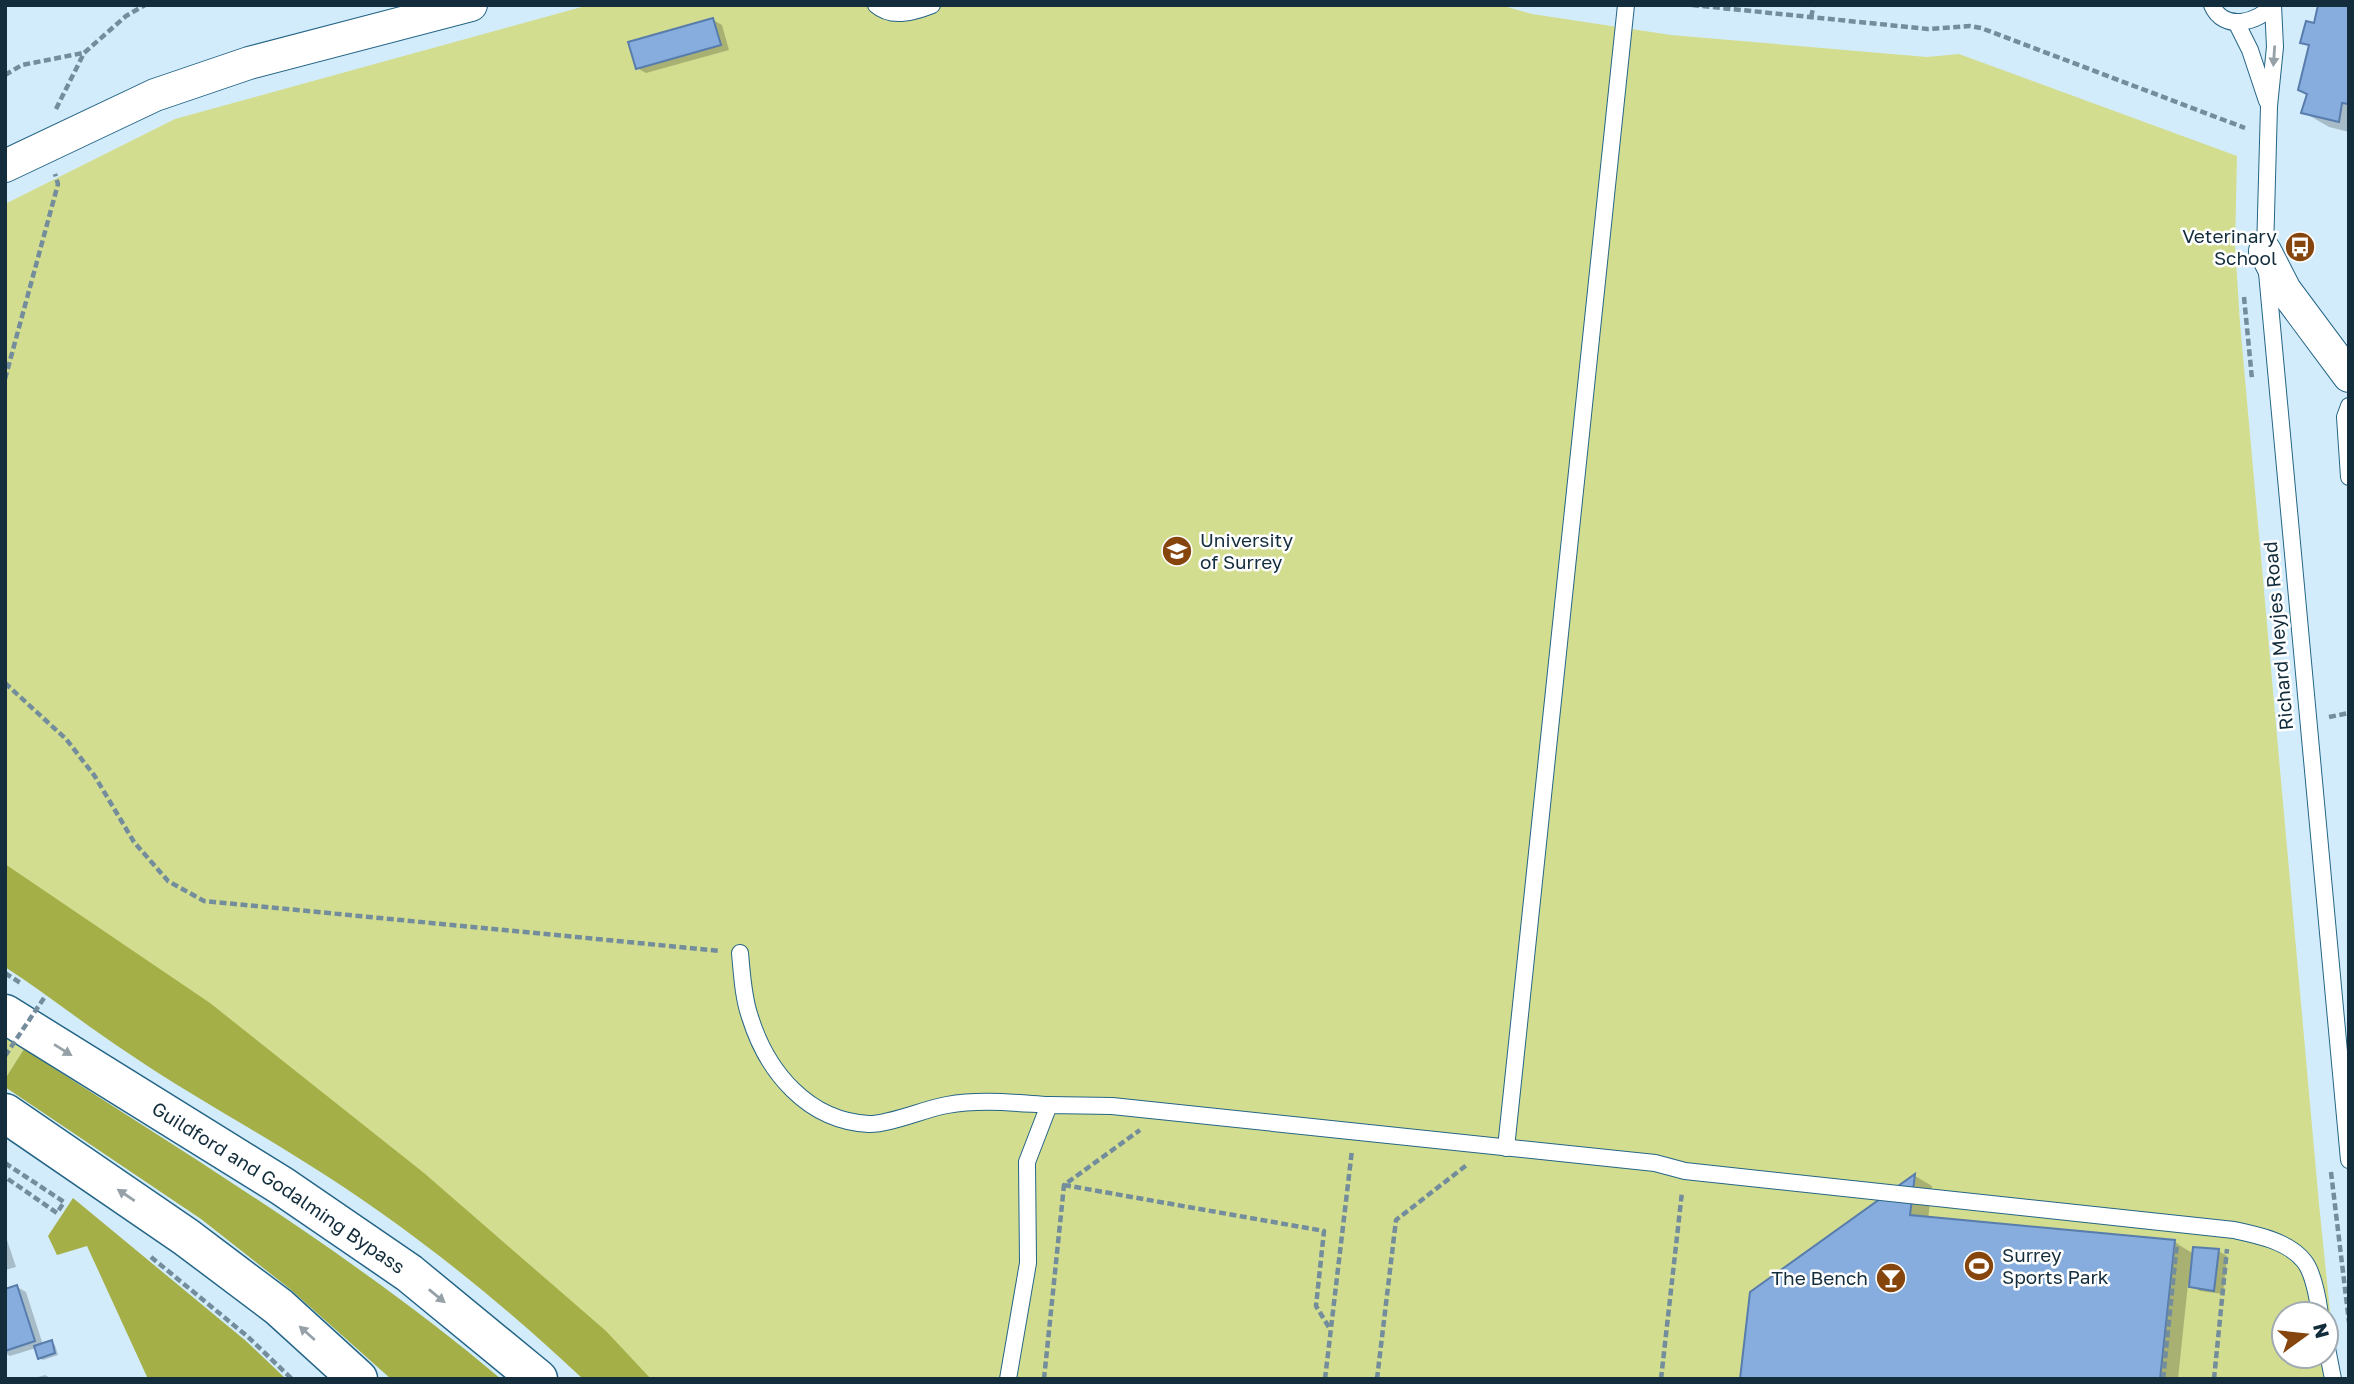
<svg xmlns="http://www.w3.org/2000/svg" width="2354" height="1384" font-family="'Golos Text',sans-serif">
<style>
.green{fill:#d3dd8f;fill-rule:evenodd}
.forest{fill:#a4af48}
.shadow{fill:#0003}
.building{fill:#86adde;stroke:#587dac;stroke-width:2}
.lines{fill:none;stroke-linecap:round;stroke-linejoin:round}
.lane-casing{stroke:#256586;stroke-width:18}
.street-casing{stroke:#256586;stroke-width:34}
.highway-casing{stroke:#256586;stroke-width:41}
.path{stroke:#748d9c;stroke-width:4.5;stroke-dasharray:7 3.5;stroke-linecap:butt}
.lane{stroke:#fff;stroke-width:16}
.street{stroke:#fff;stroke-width:32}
.highway{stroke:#fff;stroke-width:38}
.path-bridge{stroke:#748d9c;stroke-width:4.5;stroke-dasharray:7 3.5;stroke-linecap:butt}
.oneway{fill:#95a0a7}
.labels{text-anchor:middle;stroke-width:5;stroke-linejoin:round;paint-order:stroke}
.poi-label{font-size:19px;fill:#132d3c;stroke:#fff;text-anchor:end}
.street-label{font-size:19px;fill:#132d3c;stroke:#fff}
</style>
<rect width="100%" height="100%" fill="#d3ecfb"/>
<g class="green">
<path d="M589,5H1500L1532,14L1671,35L1927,57L1959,54L2237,156L2235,245L2240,323L2319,1204L2337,1379H605L5,930V204L175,119ZM2284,1314H2326V1356H2284Z"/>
<path d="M5,1038L24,1049L5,1079Z"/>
</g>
<g class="forest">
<path d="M5,864L210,1003L424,1173L606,1331L651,1379H583C497,1298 403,1223 303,1161C246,1125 187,1093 131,1055C88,1027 48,995 5,967Z"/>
<path d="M24,1049C186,1154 353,1254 501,1379H391L290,1289L201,1219L5,1087V1079Z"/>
<path d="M73,1198L246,1341L286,1379H148L87,1246L57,1255L48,1236Z"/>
</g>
<g class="shadow">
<path d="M2349,5V132L2329,127L2303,112L2308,94L2310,47L2302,42L2315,25Z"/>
<path d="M713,20L722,25L729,50L646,73L637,68Z"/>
<path d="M1915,1176L1932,1186L1928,1219L2174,1242L2194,1254L2218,1251L2227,1256L2223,1294L2200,1291L2188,1284L2178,1379H1742L1751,1293Z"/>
<path d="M5,1234L16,1267L5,1270Z"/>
<path d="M17,1287L26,1292L43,1345L51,1342L55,1345L58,1355L43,1360L39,1358L36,1348L10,1356L5,1353V1291Z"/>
<path d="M45,1375L52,1379H31Z"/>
</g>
<g class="building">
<path d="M2318,5H2349V104L2342,103L2339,122L2301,113L2307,94L2298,90L2309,45L2300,43L2306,21L2314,23Z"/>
<path d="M713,18L721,45L636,69L628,42Z"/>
<path d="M1915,1174L1910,1215L2175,1240L2160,1379H1740L1750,1292Z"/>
<path d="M2193,1247L2219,1249L2214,1291L2189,1287Z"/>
<path d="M17,1285L35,1341L5,1351V1289Z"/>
<path d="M52,1340L55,1353L38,1359L34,1346Z"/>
</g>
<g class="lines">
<g class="lane-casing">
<g id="lane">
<path d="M876,5C892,19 914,12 932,5"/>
<path d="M2212,5C2223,32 2258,23 2273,5"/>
<path d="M2273,5L2275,47L2269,106L2265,251L2349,1160"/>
<path d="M2236,22L2250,50L2267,101"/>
<path d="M2349,406L2345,417L2349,477"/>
<path d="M740,953C742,974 743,997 750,1017C767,1072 808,1121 869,1124C891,1124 924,1109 947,1105C981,1099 1015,1103 1049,1105"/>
<path d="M1506,1148L1626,5"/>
<path d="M2326,1343L2333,1379"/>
<path d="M1008,1379L1028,1263L1027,1162L1049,1105L1112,1106L1655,1163L1685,1171L2234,1230C2257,1235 2288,1241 2304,1261C2313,1272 2318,1300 2320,1314"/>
</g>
</g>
<g class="street-casing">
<g id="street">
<path d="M5,166L155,95L249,63L471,5"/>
<path d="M2265,251L2285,290L2349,376"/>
</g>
</g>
<g class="highway-casing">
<g id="highway">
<path id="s1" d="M5,1014L282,1186L409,1273L538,1379"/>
<path d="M5,1113L186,1237L279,1307L358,1379"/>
</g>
</g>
<g class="path">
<path d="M1692,5L1928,29L1970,26L1981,28L2245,128"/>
<path d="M1811,17L1814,5"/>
<path d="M5,75L22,65L83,53"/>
<path d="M56,109L84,53L126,16L145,5"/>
<path d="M2244,297L2252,379"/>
<path d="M5,379L58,184L55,174"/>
<path d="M5,683L66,739L94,775L134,842L168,881L204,901L721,951"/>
<path d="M2329,717L2349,713"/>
<path d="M5,973L22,984"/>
<path d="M5,1163L64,1202L57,1213L5,1177"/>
<path d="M2331,1172L2349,1322"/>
<path d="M1064,1185L1324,1231L1316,1306L1330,1329"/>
<path d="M151,1257L247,1336L292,1379"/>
<path d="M1044,1379L1064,1185L1140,1130"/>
<path d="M1325,1379L1352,1150"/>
<path d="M1377,1379L1396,1220L1468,1164"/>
<path d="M1661,1379L1682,1192"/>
<path d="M2163,1379L2177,1243"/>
<path d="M2214,1379L2227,1249"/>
</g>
<use href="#lane" class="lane"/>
<use href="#street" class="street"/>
<use href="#highway" class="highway"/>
<path class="path-bridge" d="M5,1056L44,998"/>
</g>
<defs><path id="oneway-solid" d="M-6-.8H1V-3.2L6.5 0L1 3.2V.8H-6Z" transform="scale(1.75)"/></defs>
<g class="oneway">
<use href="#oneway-solid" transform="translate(2274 56) rotate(94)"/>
<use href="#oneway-solid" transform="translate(63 1050) rotate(32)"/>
<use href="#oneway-solid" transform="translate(126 1195) rotate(-146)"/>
<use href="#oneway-solid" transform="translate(437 1296) rotate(39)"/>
<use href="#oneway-solid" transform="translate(307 1333) rotate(-138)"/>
</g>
<defs>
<g id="bus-disc" transform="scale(1.575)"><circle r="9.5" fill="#85450c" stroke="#fff"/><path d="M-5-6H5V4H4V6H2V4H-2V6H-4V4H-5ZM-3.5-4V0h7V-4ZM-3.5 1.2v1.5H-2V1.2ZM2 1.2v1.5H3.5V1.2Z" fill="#fff"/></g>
<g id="university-disc" transform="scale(1.575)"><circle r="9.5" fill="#85450c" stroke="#fff"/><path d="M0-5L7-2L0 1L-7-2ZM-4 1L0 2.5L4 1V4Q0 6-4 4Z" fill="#fff"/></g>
<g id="stadium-disc" transform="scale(1.575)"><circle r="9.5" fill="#85450c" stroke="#fff"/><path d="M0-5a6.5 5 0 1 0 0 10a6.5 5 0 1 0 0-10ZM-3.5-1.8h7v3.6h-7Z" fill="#fff"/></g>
<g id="bar-disc" transform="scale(1.575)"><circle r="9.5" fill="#85450c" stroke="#fff"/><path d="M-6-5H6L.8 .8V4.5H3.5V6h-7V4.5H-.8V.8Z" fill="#fff"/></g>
</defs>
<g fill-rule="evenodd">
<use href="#bus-disc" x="2300" y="247"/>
<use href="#university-disc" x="1177" y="551"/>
<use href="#stadium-disc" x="1979" y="1266"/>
<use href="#bar-disc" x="1891" y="1278"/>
</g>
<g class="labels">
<g class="poi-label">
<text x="2277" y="243">Veterinary<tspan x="2277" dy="22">School</tspan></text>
<text x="1200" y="547" text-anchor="start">University<tspan x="1200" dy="22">of Surrey</tspan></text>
<text x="2002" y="1262" text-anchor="start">Surrey<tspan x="2002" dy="22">Sports Park</tspan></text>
<text x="1868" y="1285">The Bench</text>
</g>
<g class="street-label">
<text transform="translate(2278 636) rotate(-95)" y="7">Richard Meyjes Road</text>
<text dy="7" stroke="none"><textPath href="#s1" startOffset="324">Guildford and Godalming Bypass</textPath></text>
</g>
</g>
<rect width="2354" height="1384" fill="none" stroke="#132d3c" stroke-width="14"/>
<g transform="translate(2305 1335) rotate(75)"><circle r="33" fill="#ffffff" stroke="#a1abb1" stroke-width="2"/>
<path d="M0-5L12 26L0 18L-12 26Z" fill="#85450c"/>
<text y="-10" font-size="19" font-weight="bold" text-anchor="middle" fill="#132d3c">N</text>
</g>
</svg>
